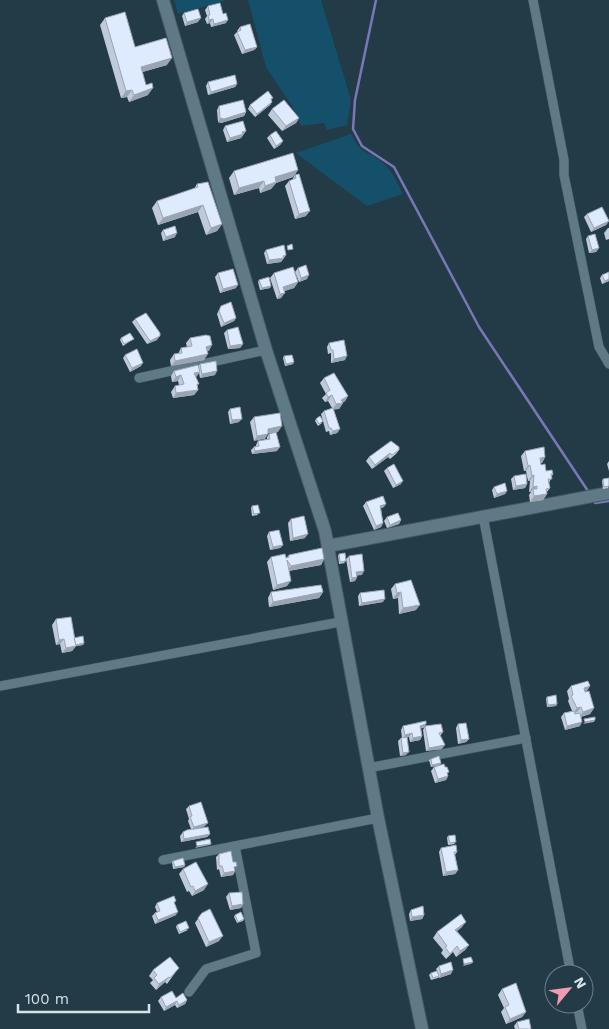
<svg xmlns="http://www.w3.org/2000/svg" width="609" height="1029" font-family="'Work Sans',sans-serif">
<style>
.green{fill:#14506a}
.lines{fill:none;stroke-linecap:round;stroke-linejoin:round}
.stream{stroke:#7977b8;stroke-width:2.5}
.street-casing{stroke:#435862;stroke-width:10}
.secondary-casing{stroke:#435862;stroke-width:14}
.street{stroke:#607987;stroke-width:9}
.secondary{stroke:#607987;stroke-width:12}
.wall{fill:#bfcada}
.shaded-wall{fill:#9ba4b2}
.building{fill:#deebfe;stroke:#9ba4b2}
</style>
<rect width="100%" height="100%" fill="#233b47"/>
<g class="green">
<path d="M174,0H227L178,14Z"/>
<path d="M248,0H321L351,100L347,125L327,130L324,123L301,126L292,106L266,67Z"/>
<path d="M351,134C363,158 368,149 384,164C393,172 398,184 403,194L367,206L296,153Z"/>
</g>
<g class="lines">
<g class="stream">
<path d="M376,0L355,100L353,129L362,146L394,167L479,327L588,491"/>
<path d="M595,503L609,501"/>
</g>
<g class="street-casing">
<g id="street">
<path d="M533,0L564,160V175L599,347L609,364"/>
<path d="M139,378L266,350"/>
<path d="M483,516L571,974"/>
<path d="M0,686L340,622"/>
<path d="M368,768L526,738"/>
<path d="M163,860L378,818"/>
<path d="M189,992L206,969L256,953L235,846"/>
<path d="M577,1004L582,1029"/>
</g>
</g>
<g class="secondary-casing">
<g id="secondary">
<path d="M163,0L266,350L325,531L378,818L422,1029"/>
<path d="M328,546L609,493"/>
</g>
</g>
<use href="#street" class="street"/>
<use href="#secondary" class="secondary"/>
</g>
<g class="wall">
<path d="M208,6L226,23L211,27L210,23L207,24L205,19L207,16L205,10Z"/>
<path d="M184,13L198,22L185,26L182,16Z"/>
<path d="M105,18L135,47L167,65L142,72L148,95L129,102L127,97L121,98L100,25Z"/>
<path d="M240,27L257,47L254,50L242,54L234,35L238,31H237Z"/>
<path d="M208,82L237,84L235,87L208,95L206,86Z"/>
<path d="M272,102L270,105L255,117L248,109L250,105Z"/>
<path d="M219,106L246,112L244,116L221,123L218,122L217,110Z"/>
<path d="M272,109L299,118L296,123L282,131L268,115Z"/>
<path d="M225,126L246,131L241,138L227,142L223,130Z"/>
<path d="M270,135L283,141L280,145L274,149L267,138Z"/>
<path d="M298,170L293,177L276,183L271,189L260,193L259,188L234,195L229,178L234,171Z"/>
<path d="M295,175L306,216L295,219L285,186L289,181L292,180Z"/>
<path d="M197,184L222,224L217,231L206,235L198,212L158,225L152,208L157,201L194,189Z"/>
<path d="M587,214L609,221L606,225L591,232L584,217Z"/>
<path d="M608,228H609V239L606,240L604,233Z"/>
<path d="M163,230L175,237L163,241L161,233Z"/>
<path d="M588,236L599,248L596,252L589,253L586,239Z"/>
<path d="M266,250L286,255L281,262L267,264L264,253Z"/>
<path d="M298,268L307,279L299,282L295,272Z"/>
<path d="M218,273L236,288L220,293L215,277Z"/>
<path d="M274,273L298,282L294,288L284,291L281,298L277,299L270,278Z"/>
<path d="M602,275L609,281L602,284L600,278Z"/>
<path d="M259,280L271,286L270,288L260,290L258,282Z"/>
<path d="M221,306L236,318L234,321L221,327L217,314Z"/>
<path d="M135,319L157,340L147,344L132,322Z"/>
<path d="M227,330L243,344L240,348L228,349L224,333Z"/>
<path d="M121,338L134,339L132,340L123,346L120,340Z"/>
<path d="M190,338L209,351H207L204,360L171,366L170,360L174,354H178L181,348L187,347L186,343Z"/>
<path d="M329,343L345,360L331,363V353L328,354L327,347Z"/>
<path d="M125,355L141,366L130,372L123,358Z"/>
<path d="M284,356L293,364L285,366L283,358Z"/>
<path d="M200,364L215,375L200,378L199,373L196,377L198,390L194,395L173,398L171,392L175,386L179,385L178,381L172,382L171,376L174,371L198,367Z"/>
<path d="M324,378L348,396L345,401L342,403H343L339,409H333L340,429L337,433L330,435L329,431L326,432L321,414L324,411L332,408L328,401L325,402L322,398L326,394L320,383Z"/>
<path d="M230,409L239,422L230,424L228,412Z"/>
<path d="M254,417L278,432L268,433L254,441L250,422Z"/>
<path d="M316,419L322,423L318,426L315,421Z"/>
<path d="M269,434L277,451L252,454L251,450L254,447L256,446V445L258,441L267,439V437Z"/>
<path d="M399,450L396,454L390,459L388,457L372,469L366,461L369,457Z"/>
<path d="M525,451L545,457L542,463H541V465L546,471L553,474L549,483L550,488L547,492V494L543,500L530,502L529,495L531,492H529L530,481H528L526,471H524L521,456Z"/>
<path d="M609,461V471L607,464Z"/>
<path d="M387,468L401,484L393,488L384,471Z"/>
<path d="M514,476L527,484L525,488L513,490L511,479Z"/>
<path d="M603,479L609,482L608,488L603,489L602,481Z"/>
<path d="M494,487L507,491L505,494L494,498L492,490Z"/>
<path d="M366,502L384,507L381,508L383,523L381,527L374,530L363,506Z"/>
<path d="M252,506L258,515L252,516L251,508Z"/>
<path d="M387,517L401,520L399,524L387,528L384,521Z"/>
<path d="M291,519L305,538L290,541L288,523Z"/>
<path d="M269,532L283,545L280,548L270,550L267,536Z"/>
<path d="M339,554L345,563L339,564L338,556Z"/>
<path d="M289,555L324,559L321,565L289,571L287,586L273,590L267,562L271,557L286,558Z"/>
<path d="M349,556L362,575H357V577L355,581L350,582L346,559Z"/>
<path d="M395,584L416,610L399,614L398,598L393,599L391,589Z"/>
<path d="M271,592H323L319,598L269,607L268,598Z"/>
<path d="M360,593L383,602L359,606L358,596Z"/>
<path d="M56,619L74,638L84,643L83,645L76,646L72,651L62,653L60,644L56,645L52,625Z"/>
<path d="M571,686H590L586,692L594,708L590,714L581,717L580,726L565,730L561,717L564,713L572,711L568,701L569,699L567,691Z"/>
<path d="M547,697L557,704L556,706L547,707L546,699Z"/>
<path d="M458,724L469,739L466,742L458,744L456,728Z"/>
<path d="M403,726L424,728H421L422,736L420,740L410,742L409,737H407L406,755L400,756L398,741L401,738H402L401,730Z"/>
<path d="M425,726L443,732L440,736L442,749L426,751L423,730Z"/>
<path d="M431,759L441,763L440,765L431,767L429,760Z"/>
<path d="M434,767L447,774L448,776L446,780L435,783L431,771Z"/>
<path d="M189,806L205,826L200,828L210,834L207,837L181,842L180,836L183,832L191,829L188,821L189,819L186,809Z"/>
<path d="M448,836L455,844L448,845L447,838Z"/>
<path d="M441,848L457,852L455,855L458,870L455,874L443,876L439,852Z"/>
<path d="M219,854L235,871L233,875L221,877L219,869L217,870L216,857Z"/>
<path d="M173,861L185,865L184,867L173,869L172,862Z"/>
<path d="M183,869L204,890L192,896L189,891L187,892L179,874Z"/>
<path d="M229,893L243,904L241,908L230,910L226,897Z"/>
<path d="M176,901L174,903L176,915L155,924L152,916L155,913L157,912L155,907L157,903Z"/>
<path d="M411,910L424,915L422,919L410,921L409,914Z"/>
<path d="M202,913L219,941L206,947L195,923Z"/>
<path d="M235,915L244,919L243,921L237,923L234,917Z"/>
<path d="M177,925L188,930L179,934L176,927Z"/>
<path d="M462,927L457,931L469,945L465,950L456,957L453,952L446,959L441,953L443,950L433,938L437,932Z"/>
<path d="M439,966L451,974L439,978L438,977V978L431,980L429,975L431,973L437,971L436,969Z"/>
<path d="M153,970L175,973L167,984L165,982L156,990L150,983L153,980L149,976Z"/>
<path d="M502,989L526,1012L522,1017L506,1024L501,1012L504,1008L498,995Z"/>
<path d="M161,997L176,998L187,1000L185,1004L177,1008L175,1005L164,1011L158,1001Z"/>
<path d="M517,1022L531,1029H515L514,1026Z"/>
</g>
<g class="shaded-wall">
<path d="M201,18L198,22L185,26L187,22Z"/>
<path d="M213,19L210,23L207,24L209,20Z"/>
<path d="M228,20L226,23L211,27L214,24Z"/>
<path d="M257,47L254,50L242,54L245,50Z"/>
<path d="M172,58L167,65L136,74L141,67Z"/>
<path d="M237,84L235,87L208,95L211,92Z"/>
<path d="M153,88L148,95L129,102L134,95Z"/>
<path d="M132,90L127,97L121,98L126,91Z"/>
<path d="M272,102L270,105L255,117L257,114Z"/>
<path d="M246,112L244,116L221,123L218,122L220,118Z"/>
<path d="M299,118L296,123L282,131L286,126Z"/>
<path d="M246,131L241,138L227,142L230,138Z"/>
<path d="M283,141L280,145L274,149L276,146Z"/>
<path d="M298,170L293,177L276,183L271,189L260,193L265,186L275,177Z"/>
<path d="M264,181L259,188L234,195L239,188Z"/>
<path d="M203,205L198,212L158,225L163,218Z"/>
<path d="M310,211L306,216L295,219L299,214Z"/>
<path d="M609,221L606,225L591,232L594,228Z"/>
<path d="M222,224L217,231L206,235L211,228Z"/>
<path d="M177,233L175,237L163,241L166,237Z"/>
<path d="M599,248L596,252L589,253L592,250Z"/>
<path d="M286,255L281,262L267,264L269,260Z"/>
<path d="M309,275L307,279L299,282L301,278Z"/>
<path d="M609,279V281L602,284L605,281Z"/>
<path d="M298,282L294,288L279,293L283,287Z"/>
<path d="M238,285L236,288L220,293L223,289Z"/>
<path d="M271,286L270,288L260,290L262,288Z"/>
<path d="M285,293L281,298L277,299L280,294Z"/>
<path d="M236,318L234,321L221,327L224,323Z"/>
<path d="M160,336L157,340L147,344L150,341Z"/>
<path d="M243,344L240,348L228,349L230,346Z"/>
<path d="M212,345L209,351L202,352L206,347Z"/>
<path d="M208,354L204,360L171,366L175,361Z"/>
<path d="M347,356L345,360L331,363L334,359Z"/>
<path d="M294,362L293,364L285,366L286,364Z"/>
<path d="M143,363L141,366L130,372L132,368Z"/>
<path d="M217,371L215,375L200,378L202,374Z"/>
<path d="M200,372L196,377L194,373Z"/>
<path d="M181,375L178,381L172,382L176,377Z"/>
<path d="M198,390L194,395L173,398L176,393Z"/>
<path d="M332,395L328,401L325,402L328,397Z"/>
<path d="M348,396L345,401L340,404L343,403L339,409L332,410L336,404L341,400Z"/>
<path d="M242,419L239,422L230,424L232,420Z"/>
<path d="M282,426L278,432L264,434L268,429Z"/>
<path d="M340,429L337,433L330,435L333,431Z"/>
<path d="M268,434L265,439L254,441L257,436Z"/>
<path d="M280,447L277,451L252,454L255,451Z"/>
<path d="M390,453L388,457L372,469L375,465Z"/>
<path d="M545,457L542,463H536L540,458Z"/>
<path d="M530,465L526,471H524L528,466Z"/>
<path d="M534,475L530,481H528L532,476Z"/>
<path d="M403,481L401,484L393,488L396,485Z"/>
<path d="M527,484L525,488L513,490L516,486Z"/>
<path d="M537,486L533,491V489L531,492H529L533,487Z"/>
<path d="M507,491L505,494L494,498L497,494Z"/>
<path d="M547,494L543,500L530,502L534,496Z"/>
<path d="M386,504L384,507L378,509L380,506Z"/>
<path d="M401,520L399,524L387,528L390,525Z"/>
<path d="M383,523L381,527L374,530L376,526Z"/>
<path d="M308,534L305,538L290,541L293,538Z"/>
<path d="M283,545L280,548L270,550L273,547Z"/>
<path d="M324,559L321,565L287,571L291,566Z"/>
<path d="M364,571L362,575L354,576L356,572Z"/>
<path d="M357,577L355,581L350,582L352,578Z"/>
<path d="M291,581L287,586L273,590L277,585Z"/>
<path d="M323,592L319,598L269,607L273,602Z"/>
<path d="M401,592L398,598L393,599L397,593Z"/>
<path d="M385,599L383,602L359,606L362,603Z"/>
<path d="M420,605L416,610L399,614L403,608Z"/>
<path d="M64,639L60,644L56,645L59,640Z"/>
<path d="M84,643L83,645L76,646L72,651L62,653L66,648Z"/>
<path d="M590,686L586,692L580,693L584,688Z"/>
<path d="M557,704L556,706L547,707L548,705Z"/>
<path d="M581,707L577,712L573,713L577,708Z"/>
<path d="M594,708L590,714L579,717L583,712Z"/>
<path d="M595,720L594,722L583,724L585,722Z"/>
<path d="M582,722L580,726L565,730L567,726Z"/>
<path d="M426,724L424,728L417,729L420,726Z"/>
<path d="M412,733L409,737L403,738L405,735Z"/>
<path d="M422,736L420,740L410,742L413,738Z"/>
<path d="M469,739L466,742L458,744L461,740Z"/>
<path d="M445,745L442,749L426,751L429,748Z"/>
<path d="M409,752L406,755L400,756L403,753Z"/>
<path d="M441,763L440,765L431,767L432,765Z"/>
<path d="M448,776L446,780L435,783L438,779Z"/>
<path d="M208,823L205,826L191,831L194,827Z"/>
<path d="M210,834L207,837L181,842L184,839Z"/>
<path d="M211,844L210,845L195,848L197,846Z"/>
<path d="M185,865L184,867L173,869L175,867Z"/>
<path d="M458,870L455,874L443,876L446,872Z"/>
<path d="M235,871L233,875L221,877L224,873Z"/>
<path d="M208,884L204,890L192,896L195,891Z"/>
<path d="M243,904L241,908L230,910L232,906Z"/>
<path d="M178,912L176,915L155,924L158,920Z"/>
<path d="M424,915L422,919L410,921L412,917Z"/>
<path d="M466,922L462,927L452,935L455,930Z"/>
<path d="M223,936L219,941L206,947L209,942Z"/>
<path d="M469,945L465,950L456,957L460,951Z"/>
<path d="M473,962L471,964L463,966L464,964Z"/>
<path d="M453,970L451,974L439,978L441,974Z"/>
<path d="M169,977L165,982L156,990L159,984Z"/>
<path d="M187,1000L185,1004L177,1008L179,1005Z"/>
<path d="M177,1001L175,1005L164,1011L166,1007Z"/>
<path d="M526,1012L522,1017L506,1024L510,1019Z"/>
</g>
<g class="building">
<path d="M220,3L223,14L226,13L228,20L214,24L213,19L209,20L208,15H210L208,6Z"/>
<path d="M198,9L201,18L187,22L184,13Z"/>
<path d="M125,12L135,47L166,38L172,58L141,67L146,85L152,83L153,88L134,95L132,90L126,91L105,18Z"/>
<path d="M250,24L257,47L245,50L237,32L241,30L240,27Z"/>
<path d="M235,75L237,84L211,92L208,82Z"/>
<path d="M268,91L273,98L271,99L272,102L257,114L250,105Z"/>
<path d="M243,100L246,112L224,119L220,118L219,106Z"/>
<path d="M284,100L299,118L286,126L272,109Z"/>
<path d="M243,121L246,131L242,132L243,134L230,138L225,126Z"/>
<path d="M276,131L283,141L276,146L270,135Z"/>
<path d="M293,153L298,170L275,177L276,182L265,186L264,181L239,188L234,171Z"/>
<path d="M299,174L310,211L299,214L289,181L296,178L295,175Z"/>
<path d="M208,182L222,224L211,228L203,205L163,218L157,201L198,187L197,184Z"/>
<path d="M602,207L609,221L594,228L587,214Z"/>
<path d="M175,226L177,233L166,237L163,230Z"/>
<path d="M595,234L599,248L592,250L588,236Z"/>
<path d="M292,244L293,249L288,250L287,246Z"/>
<path d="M284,245L286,255L283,256L284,258L269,260L266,250Z"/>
<path d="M306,265L309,275L301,278L298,268Z"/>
<path d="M293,267L298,282L283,287L285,293L280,294L274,273Z"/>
<path d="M233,269L238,285L223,289L218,273Z"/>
<path d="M609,272V279L605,281L602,275Z"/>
<path d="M269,277L271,286L262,288L259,280Z"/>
<path d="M231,302L236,318L224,323L219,311L221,306Z"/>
<path d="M146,313L160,333V336L150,341L135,319Z"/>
<path d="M238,327L243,344L230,346L227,330Z"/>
<path d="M130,333L134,339L124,344L121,338Z"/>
<path d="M206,335L210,336L212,345L206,347L208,354L175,361L174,354L182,353L181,348L192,346L190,338Z"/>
<path d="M344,340L347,356L334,359L333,350H331L329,343Z"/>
<path d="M137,349L143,363L132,368L125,355Z"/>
<path d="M292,355L294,362L286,364L284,356Z"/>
<path d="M216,361L217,371L202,374L200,364Z"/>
<path d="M198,365L200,372L194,373L199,384H197L198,390L176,393L175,386L184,384L181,375L176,377L174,371Z"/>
<path d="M334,373L348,396L341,400L343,403L336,404L332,395L328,397L326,393L330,390L324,378Z"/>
<path d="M240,407L242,419L232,420L230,409Z"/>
<path d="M333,408L340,429L333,431L331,428H329L324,411Z"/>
<path d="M280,413L282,426L268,429V434L257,436L254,417Z"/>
<path d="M320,416L323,421L319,424L316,419Z"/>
<path d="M276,432L280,447L255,451L254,447L259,446L258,441L270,439L269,434Z"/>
<path d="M391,441L399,447V450L392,455L390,453L375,465L369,457Z"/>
<path d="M544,447L545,457L540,458L541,465L545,464L546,471L552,470L553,474H551L552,479H548L550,488L546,489L547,494L534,496L533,489H537V486L533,487L534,475L532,476L530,465L528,466L525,451Z"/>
<path d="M394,464L403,481L396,485L387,468Z"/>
<path d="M526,474L527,484L516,486L514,476Z"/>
<path d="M609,478V486L604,487L603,479Z"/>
<path d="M505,483L507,491L497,494L494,487Z"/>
<path d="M383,496L386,504L380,506L383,523L376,526L366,502Z"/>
<path d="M258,505L260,513L254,514L252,506Z"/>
<path d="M398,513L401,520L390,525L387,517Z"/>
<path d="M304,516L308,534L293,538L291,519Z"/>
<path d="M279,530L283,545L273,547L269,532Z"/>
<path d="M322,548L324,559L291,566L287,560L291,581L277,585L271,557L285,554L286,558L289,557V555Z"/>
<path d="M345,553L346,561L340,562L339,554Z"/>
<path d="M362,554L364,571L356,572L357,577L352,578L349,556Z"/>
<path d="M411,580L420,605L403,608L401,592L397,593L395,584Z"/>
<path d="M321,585L323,592L273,602L271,592Z"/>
<path d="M384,590L385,599L362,603L360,593Z"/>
<path d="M71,617L76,646L66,648L64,639L59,640L56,619Z"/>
<path d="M83,636L84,643L76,645L74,638Z"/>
<path d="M588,681L590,686L584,688L585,692L589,691L594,708L583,712L581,707L577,708L571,696L573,695L571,686Z"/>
<path d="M556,695L557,704L548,705L547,697Z"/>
<path d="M574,711L575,714L580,713L582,722L567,726L564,713Z"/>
<path d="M595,717V720L585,722L584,719Z"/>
<path d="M426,721V724L420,726L422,736L413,738L412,733L405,735L403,726Z"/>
<path d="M466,723L469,739L461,740L458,724Z"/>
<path d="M441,724L443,732L439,733L445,745L429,748L425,726Z"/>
<path d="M407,737L409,752L403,753L401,738Z"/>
<path d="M439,756L441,763L432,765L431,759Z"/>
<path d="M444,764L445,767H447L449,772L447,773L448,776L438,779L434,767Z"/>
<path d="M201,802L208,823L194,827L190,817L192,816L189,806Z"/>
<path d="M208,827L210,834L184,839L183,832L187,830Z"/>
<path d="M455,835L456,842L450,843L448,836Z"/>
<path d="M210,839L211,844L197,846L196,842Z"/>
<path d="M456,845L457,852H454L458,870L446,872L441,848Z"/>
<path d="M231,851L233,862H236L237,866L234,867L235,871L224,873L222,866H219V854Z"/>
<path d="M183,858L185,865L175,867L173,861Z"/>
<path d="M196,862L208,884L195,891L193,886L191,887L183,869Z"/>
<path d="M242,892L243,904L232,906L229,893Z"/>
<path d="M174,896L176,901L174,902L178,912L158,920L155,913L160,911L157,903Z"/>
<path d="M423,906L424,915L412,917L411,910Z"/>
<path d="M210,909L223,936L209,942L198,918L202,913Z"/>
<path d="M241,912L244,919L238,922L235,915Z"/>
<path d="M461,914L466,922L455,930L469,945L460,951L457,946L450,954L445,947L447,946L437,932Z"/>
<path d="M186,921L189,928L180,932L177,925Z"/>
<path d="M170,957L179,968L170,978L169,977L159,984L154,978L157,975L153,970Z"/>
<path d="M471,957L473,962L464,964L463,959Z"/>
<path d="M451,962L453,970L441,974L439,966Z"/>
<path d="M437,971L439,976L433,978L431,973Z"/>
<path d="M516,983L526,1012L510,1019L505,1007L509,1005L502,989Z"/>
<path d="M172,991L176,998L183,993L187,1000L179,1005L177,1001L166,1007L161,997Z"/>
<path d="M529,1019L531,1029H519L517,1022Z"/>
</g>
<g transform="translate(569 989) rotate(61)"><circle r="24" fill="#233b47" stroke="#6b7e89"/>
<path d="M0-4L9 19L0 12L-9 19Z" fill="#f19ab1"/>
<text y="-8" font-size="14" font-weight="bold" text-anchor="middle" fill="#d6e3eb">N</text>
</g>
<path d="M18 1004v8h131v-8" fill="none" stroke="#d6e3eb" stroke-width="2.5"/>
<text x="25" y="1004" font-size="15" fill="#d6e3eb" stroke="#233b47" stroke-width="4" paint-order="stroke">100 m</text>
</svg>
